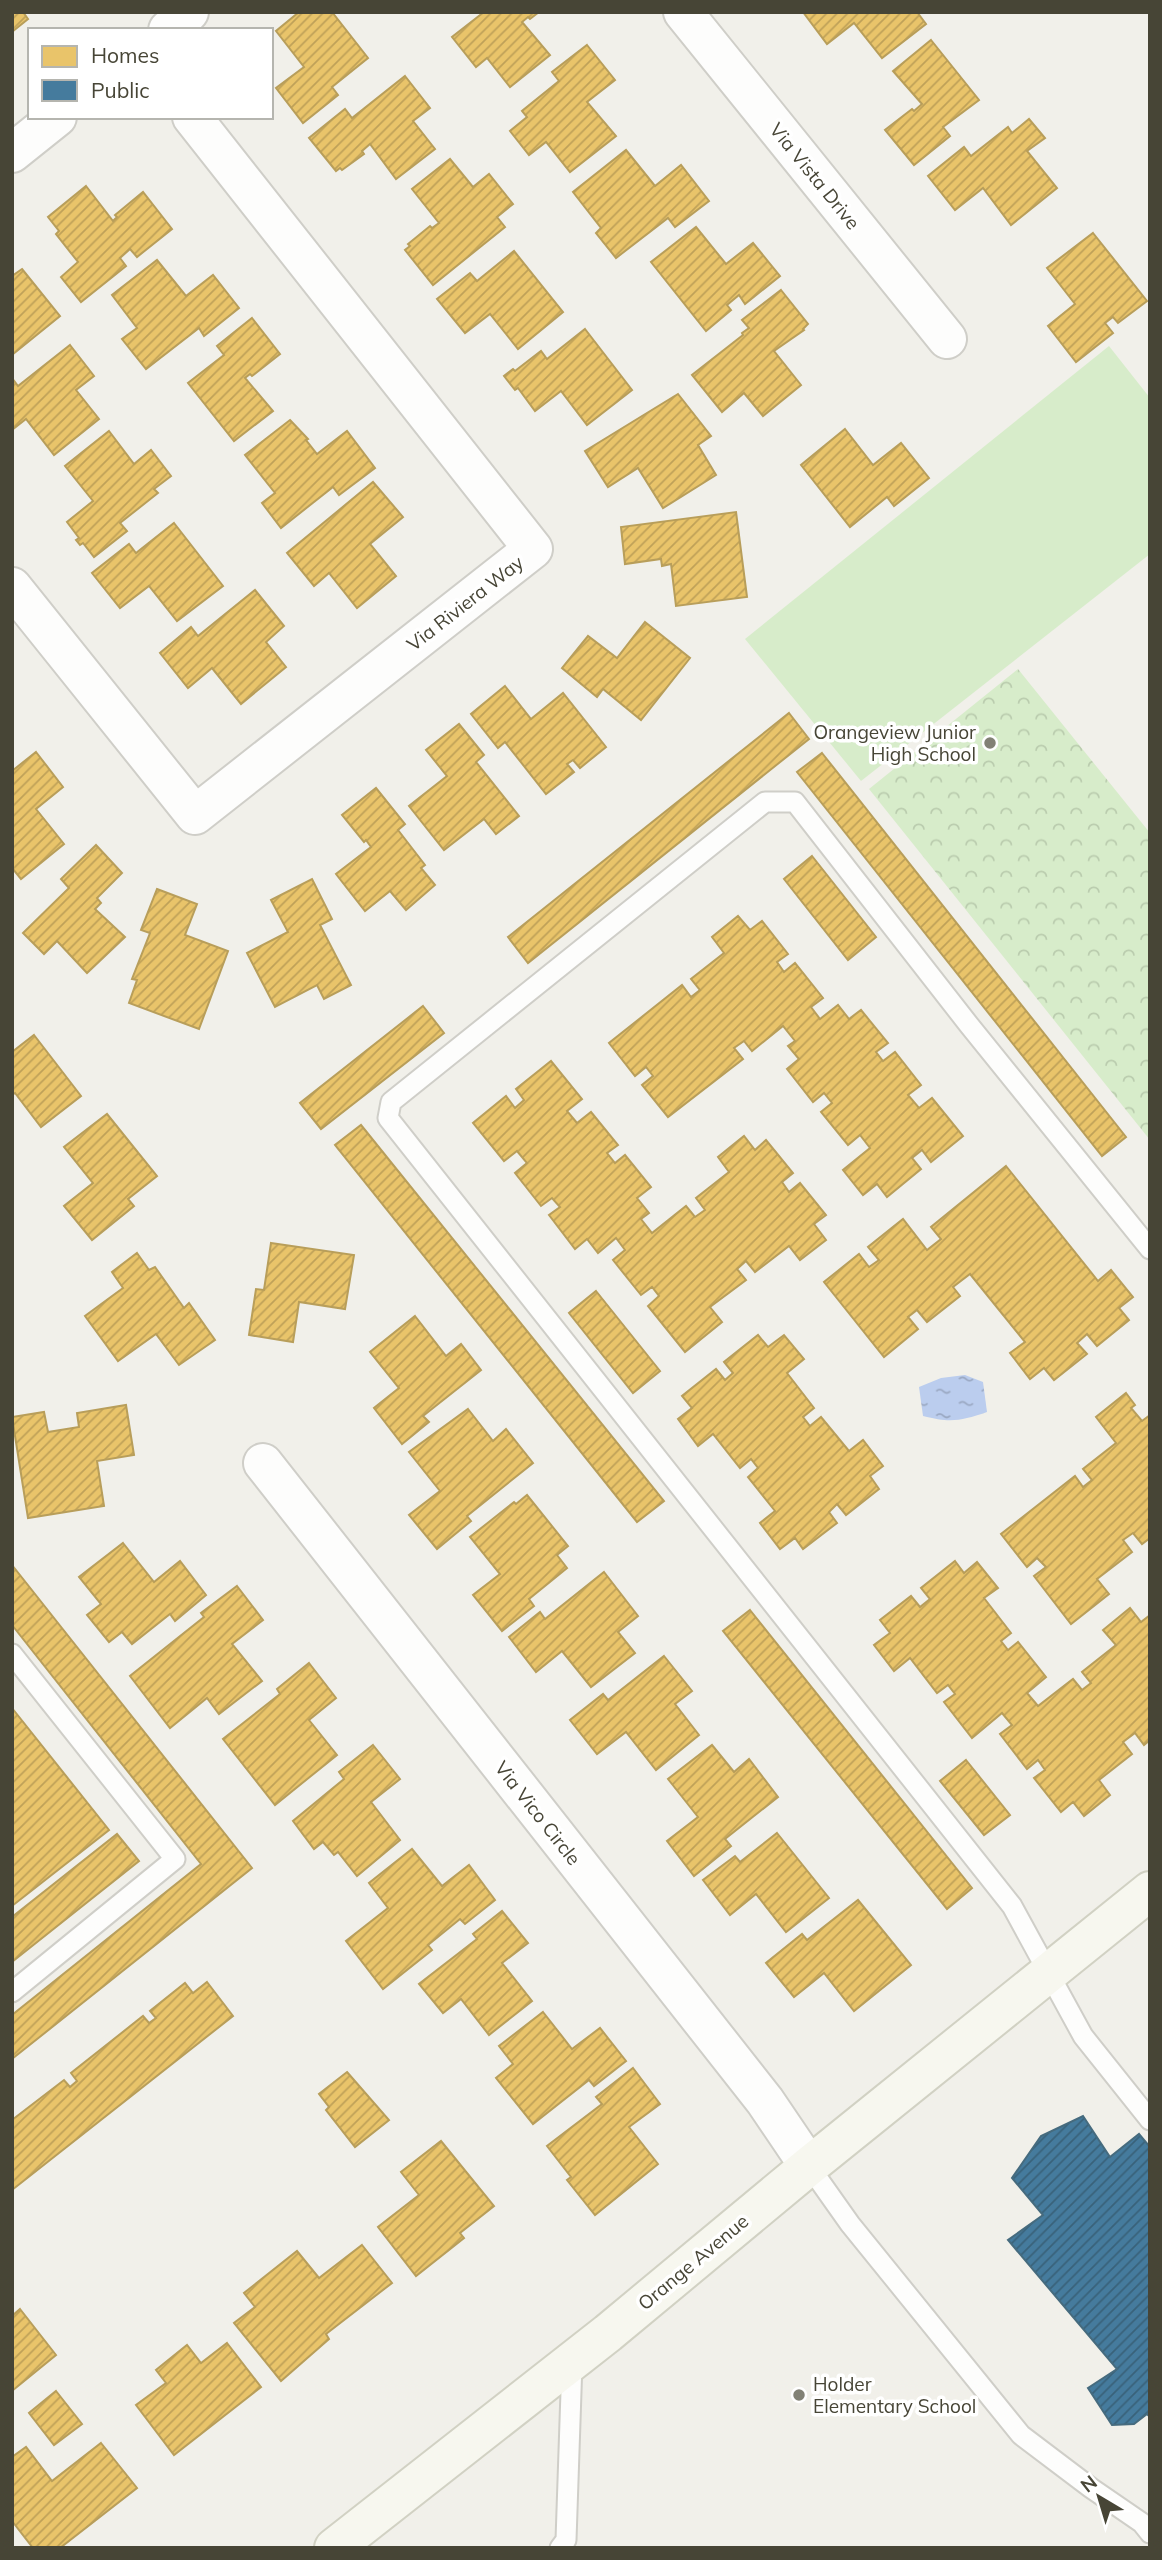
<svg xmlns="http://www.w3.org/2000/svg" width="1162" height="2560" font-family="Mulish,sans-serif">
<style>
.grass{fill:#d7ecca}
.forest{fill:url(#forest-crowns)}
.water{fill:url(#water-ripples)}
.homes{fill:url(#homes-hatch);stroke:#b89e5a;stroke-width:2}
.public{fill:url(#public-hatch);stroke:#466b7e;stroke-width:2}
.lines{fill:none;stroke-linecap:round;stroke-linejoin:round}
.service-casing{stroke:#cfcec8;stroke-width:23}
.minor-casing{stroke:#cfcec8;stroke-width:42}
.secondary-casing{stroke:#d1d1c3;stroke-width:42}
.service{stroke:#fdfdfc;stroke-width:19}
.minor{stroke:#fdfdfc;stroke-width:38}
.secondary{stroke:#f7f7ef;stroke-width:38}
.poi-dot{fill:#828175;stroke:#fff;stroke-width:2.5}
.labels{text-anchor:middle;stroke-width:7;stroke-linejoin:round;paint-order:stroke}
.street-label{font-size:19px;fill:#474536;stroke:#fff}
.poi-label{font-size:19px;fill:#474536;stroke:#fff;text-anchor:end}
</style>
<defs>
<pattern id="forest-crowns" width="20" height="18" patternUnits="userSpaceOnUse" patternTransform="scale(1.75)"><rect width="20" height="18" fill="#d7ecca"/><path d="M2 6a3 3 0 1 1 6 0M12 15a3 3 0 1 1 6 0" fill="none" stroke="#baccae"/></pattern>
<pattern id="water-ripples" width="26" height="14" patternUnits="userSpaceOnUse" patternTransform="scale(1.75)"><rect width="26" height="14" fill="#bbcdee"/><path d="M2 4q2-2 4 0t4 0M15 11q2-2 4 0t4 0" fill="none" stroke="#9aa8c2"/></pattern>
<pattern id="homes-hatch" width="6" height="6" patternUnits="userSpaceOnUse" patternTransform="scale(1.75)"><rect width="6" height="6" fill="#e9c46a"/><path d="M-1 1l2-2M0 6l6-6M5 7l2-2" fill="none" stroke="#bfa158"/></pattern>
<pattern id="public-hatch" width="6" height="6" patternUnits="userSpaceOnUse" patternTransform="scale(1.75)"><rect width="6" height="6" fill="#457b9d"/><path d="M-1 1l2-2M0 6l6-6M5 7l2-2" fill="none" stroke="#39627a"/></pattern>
</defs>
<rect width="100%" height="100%" fill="#f1f0ea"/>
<path class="grass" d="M1109,346L1150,398V554L861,781L745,639Z"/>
<path class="forest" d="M1018,669L1150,833V1140L869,789Z"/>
<path class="water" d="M965,1375L983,1382L987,1412C961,1421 950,1423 923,1416L919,1387L941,1378Z"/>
<g class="homes">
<path d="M12,12H23L28,19L12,32Z"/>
<path d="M299,12H332L368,58L332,87L338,95L303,123L276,88L304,67L276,31Z"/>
<path d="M484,12H539L530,19L528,17L522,22L550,55L510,87L487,58L476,67L452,37Z"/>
<path d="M803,12H917L926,24L882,58L854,23L827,44Z"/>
<path d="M931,40L979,100L943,127L950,136L914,165L885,130L912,109L914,111L922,104L893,71Z"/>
<path d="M587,45L615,80L587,102L616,136L570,172L546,142L529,155L510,131L527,117L522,111L559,81L552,72Z"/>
<path d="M405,76L430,108L413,121L435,149L396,179L370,144L362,151L364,154L342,170L340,168L336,171L309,138L345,109L352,118Z"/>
<path d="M1029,119L1045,138L1027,151L1057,188L1011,225L983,188L955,210L928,176L964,147L971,156L1008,127L1012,133Z"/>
<path d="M626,150L655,186L681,165L709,201L675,227L668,218L616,258L596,233L601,228L573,192Z"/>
<path d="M450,159L473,187L489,174L513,204L497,217L505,227L433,285L405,250L410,246L408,244L430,226L432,228L439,223L412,189Z"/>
<path d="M86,186L113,221L117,217L115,215L143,192L172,229L137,257L130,249L120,258L126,266L81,302L61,277L78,262L56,234L59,231L48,217Z"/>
<path d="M696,227L726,264L753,243L780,276L745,304L739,295L727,305L731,310L706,331L651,262Z"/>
<path d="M1093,233L1147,301L1118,323L1113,317L1105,323L1113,333L1076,362L1048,326L1075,304L1047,268Z"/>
<path d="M514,251L563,312L518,349L490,314L465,333L437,299L470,273L477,281Z"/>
<path d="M157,260L186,296L213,275L239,308L204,336L199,328L146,369L122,339L137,328L112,295Z"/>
<path d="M22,269L60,316L12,355V276Z"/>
<path d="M781,290L808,324L803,329L804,330L774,351L801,385L763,416L744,393L722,412L692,375L743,335L742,333L749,328L742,320Z"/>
<path d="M252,318L280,354L252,376L250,374L245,378L273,411L234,441L188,383L224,355L217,346Z"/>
<path d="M585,329L632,390L587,425L561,391L535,411L518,388L515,390L504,376L513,369L515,371L541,351L547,359Z"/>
<path d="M70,345L94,376L76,390L99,419L54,455L26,419L12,430V378L18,386Z"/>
<path d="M678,394L711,436L698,445L716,475L663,508L638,468L608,487L585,451Z"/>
<path d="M290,420L308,439L306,440L317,454L347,431L375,468L339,495L333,487L281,528L262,503L275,493L245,455Z"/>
<path d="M845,429L873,465L901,443L929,478L894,506L887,497L850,527L801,465Z"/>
<path d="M109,431L134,464L151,450L171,476L154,489L158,493L120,523L127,531L94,557L83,543L80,545L76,540L79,538L67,522L93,501L65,466Z"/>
<path d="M373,482L403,517L370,544L396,576L357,608L329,573L314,586L287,553Z"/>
<path d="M736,512L747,597L676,606L671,564L662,566L661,559L625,564L621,527Z"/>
<path d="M174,523L223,586L177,621L149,586L120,608L92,573L129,544L136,553Z"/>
<path d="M255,590L284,626L266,642L286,667L241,704L212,668L188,688L160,653L191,627L198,636Z"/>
<path d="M645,622L690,658L641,720L603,689L597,697L562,668L588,636L617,658Z"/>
<path d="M505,686L531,719L563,693L606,747L580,768L573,760L567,764L574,772L546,794L505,742L498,748L471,714Z"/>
<path d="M789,713L809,739L528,963L508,937Z"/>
<path d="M459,724L484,755L476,762L519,816L496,834L484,819L444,850L409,806L447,776L426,750Z"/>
<path d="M36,752L63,787L36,809L64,844L21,879L12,868V771Z"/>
<path d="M822,753L1126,1137L1102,1156L797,772Z"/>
<path d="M376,788L405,824L398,830L425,865L421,868L435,885L406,910L390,891L365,911L336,874L371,847L366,840L364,842L342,815Z"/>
<path d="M96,845L122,873L97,898L101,903L95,909L125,937L87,973L57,941L44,954L23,933L69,888L61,879Z"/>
<path d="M812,856L876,937L848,960L784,879Z"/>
<path d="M312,879L332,919L320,925L351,985L324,999L317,985L275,1007L247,953L288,932L271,900Z"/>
<path d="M157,889L197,904L185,935L228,951L199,1029L129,1003L137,980L132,979L150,933L141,930Z"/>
<path d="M738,916L750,930L762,921L788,954L777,962L784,972L795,963L823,998L811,1007L820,1019L838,1005L849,1019L861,1010L888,1043L876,1052L883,1061L895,1052L921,1085L908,1095L919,1108L932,1098L963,1136L931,1162L922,1150L912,1158L921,1169L887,1197L877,1184L863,1195L843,1170L870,1148L860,1135L848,1145L821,1112L832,1103L824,1093L813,1102L787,1069L799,1059L788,1046L795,1041L783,1026L752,1051L744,1041L734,1048L743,1059L668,1117L642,1085L653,1076L646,1067L635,1076L609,1043L682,985L691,997L700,990L691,979L724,953L712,937Z"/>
<path d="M423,1006L444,1033L321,1129L300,1103Z"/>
<path d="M34,1035L81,1096L41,1127L15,1093L12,1095V1052Z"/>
<path d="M551,1061L582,1099L567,1111L577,1123L591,1112L618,1145L607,1153L615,1163L625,1155L651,1187L637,1198L649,1213L641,1219L652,1233L686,1206L695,1217L705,1210L696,1198L729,1172L718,1157L744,1136L755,1150L766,1140L793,1173L782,1182L789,1192L800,1183L826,1215L814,1224L826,1240L800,1260L789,1246L755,1272L746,1261L737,1269L746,1280L710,1307L722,1322L685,1352L648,1306L659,1296L652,1287L641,1295L613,1260L625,1250L616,1238L598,1253L587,1239L575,1249L549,1215L560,1207L552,1198L541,1206L515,1173L527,1163L517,1151L504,1161L473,1123L506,1096L515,1108L524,1100L516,1089Z"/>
<path d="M107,1114L157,1176L128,1199L134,1206L92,1240L64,1206L93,1183L64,1147Z"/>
<path d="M361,1125L664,1501L637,1522L335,1145Z"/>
<path d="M1006,1166L1098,1281L1111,1270L1133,1297L1119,1308L1129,1320L1097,1346L1087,1334L1077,1343L1087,1354L1054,1380L1044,1368L1030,1379L1010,1353L1025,1342L970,1274L953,1287L960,1296L927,1322L917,1310L908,1317L918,1329L884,1357L824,1282L859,1254L869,1267L879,1260L868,1247L903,1219L927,1250L941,1239L931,1227Z"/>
<path d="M271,1243L354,1255L345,1309L299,1302L293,1342L249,1335L256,1289L264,1290Z"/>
<path d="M137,1253L149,1270L155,1267L184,1308L189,1303L215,1340L179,1365L156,1334L118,1361L85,1316L123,1288L112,1272Z"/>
<path d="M596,1291L660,1371L633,1393L569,1313Z"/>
<path d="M415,1316L446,1356L461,1344L481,1370L423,1416L429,1422L402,1444L374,1408L399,1388L370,1352Z"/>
<path d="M758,1335L768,1347L784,1335L804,1359L787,1373L814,1408L803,1417L810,1426L821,1417L849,1451L863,1440L883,1466L870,1476L879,1489L846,1515L837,1504L829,1512L837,1523L803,1549L795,1538L780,1549L760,1523L775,1511L748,1477L758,1468L751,1459L740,1468L713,1434L698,1446L678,1419L692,1408L682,1396L716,1369L725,1380L733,1373L724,1362Z"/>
<path d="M1126,1393L1135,1405L1131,1408L1142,1421L1150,1415V1538L1142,1544L1133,1533L1123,1540L1132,1552L1097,1579L1109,1594L1071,1624L1034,1576L1046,1567L1037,1558L1027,1567L1001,1534L1075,1476L1083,1487L1092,1480L1083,1469L1116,1443L1096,1417Z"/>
<path d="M126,1405L134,1455L97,1461L104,1506L28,1518L12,1417L44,1412L48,1432L79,1427L77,1413Z"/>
<path d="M468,1409L493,1441L506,1429L533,1463L467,1516L471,1521L437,1549L409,1515L440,1491L409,1452Z"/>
<path d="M527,1495L568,1546L557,1555L567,1568L529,1599L534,1606L502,1631L473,1595L500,1574L470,1537L514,1502L516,1504Z"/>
<path d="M123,1543L154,1582L180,1561L206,1595L175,1621L170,1614L132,1644L122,1632L109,1642L87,1615L101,1604L79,1577Z"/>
<path d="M955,1561L964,1573L977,1562L998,1588L984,1598L1011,1633L1001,1641L1008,1650L1018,1642L1046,1677L1027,1693L1038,1706L1073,1679L1082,1690L1091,1683L1082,1672L1116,1645L1103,1630L1130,1608L1141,1622L1150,1615V1740L1144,1745L1135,1733L1123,1742L1132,1754L1099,1780L1110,1795L1084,1816L1073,1802L1061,1812L1034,1778L1045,1770L1038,1760L1027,1769L1000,1734L1012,1725L1002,1713L972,1738L944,1702L955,1694L948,1685L937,1693L910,1658L894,1671L874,1645L890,1633L880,1620L911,1596L920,1607L930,1599L921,1588Z"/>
<path d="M12,1565L252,1868L12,2059V2015L201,1864L12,1625Z"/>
<path d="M604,1572L638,1616L618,1632L635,1653L591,1687L562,1651L536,1672L509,1637L540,1612L545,1619Z"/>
<path d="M237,1586L263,1620L232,1644L262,1681L219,1714L207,1698L170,1728L130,1676L204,1617L201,1613Z"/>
<path d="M750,1610L972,1888L947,1909L723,1631Z"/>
<path d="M664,1656L692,1691L675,1704L699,1735L656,1770L626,1732L597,1754L570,1720L603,1694L608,1700Z"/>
<path d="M309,1663L336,1698L309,1720L337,1755L275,1805L223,1739L280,1694L277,1689Z"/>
<path d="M12,1708L109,1830L12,1906L13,1816Z"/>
<path d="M373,1745L400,1779L371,1802L400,1840L357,1876L338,1852L334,1855L323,1842L314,1849L293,1821L344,1779L339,1772Z"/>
<path d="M712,1745L734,1772L749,1759L778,1797L725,1839L731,1846L694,1876L667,1841L698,1817L668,1779Z"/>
<path d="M966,1760L1010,1815L984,1835L940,1781Z"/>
<path d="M777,1833L829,1898L786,1932L756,1894L730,1915L703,1880L735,1856L740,1862Z"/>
<path d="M117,1834L139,1861L12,1962V1917Z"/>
<path d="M412,1849L442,1886L469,1865L495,1900L465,1924L460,1919L428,1945L432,1950L383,1989L346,1941L388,1908L369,1883Z"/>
<path d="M858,1900L911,1965L854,2011L824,1973L794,1997L766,1963L802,1934L807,1940Z"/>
<path d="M502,1911L528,1943L502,1963L532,2001L489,2035L461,1999L443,2013L419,1984L477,1939L473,1934Z"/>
<path d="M207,1982L233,2016L12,2190V2120L64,2080L70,2087L77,2081L71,2073L143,2016L149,2023L156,2018L150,2011L185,1983L193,1993Z"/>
<path d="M543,2012L572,2049L600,2028L626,2061L594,2086L589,2080L533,2124L496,2078L513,2064L499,2046Z"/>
<path d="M633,2068L660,2104L629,2127L658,2164L595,2215L567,2180L571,2177L547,2146L602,2104L596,2097Z"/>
<path d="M347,2072L389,2120L355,2147L326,2110L329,2107L319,2094Z"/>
<path d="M441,2141L494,2206L460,2233L464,2238L416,2276L378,2227L419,2195L401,2172Z"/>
<path d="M362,2245L392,2283L326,2334L329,2339L281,2381L234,2323L255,2307L244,2293L297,2251L319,2278Z"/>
<path d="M20,2309L56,2355L12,2391V2316Z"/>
<path d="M227,2343L261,2387L174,2455L136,2405L166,2383L156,2370L187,2345L201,2363Z"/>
<path d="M56,2391L82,2424L54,2445L29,2413Z"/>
<path d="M101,2443L137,2488L60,2548H33L12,2521V2457L26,2447L52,2481Z"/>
</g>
<path class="public" d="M1083,2116L1110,2157L1139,2134L1150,2147V2417L1147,2414L1134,2424L1112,2425L1088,2388L1117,2369L1008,2240L1043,2215L1012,2178L1041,2136Z"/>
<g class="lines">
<g class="service-casing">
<g id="service">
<path d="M1150,1249L969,1025L795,802H765L391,1102L388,1118L1012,1906L1083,2036L1150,2120"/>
<path d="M12,1654L175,1859L12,1992"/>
<path d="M809,2166L850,2224L1021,2435L1091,2488L1142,2523L1150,2533"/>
<path d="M560,2548L566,2540L572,2362"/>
</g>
</g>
<g class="minor-casing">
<g id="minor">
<path d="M683,12L947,339"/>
<path d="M168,30L189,12"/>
<path d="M12,153L57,117"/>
<path d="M12,587L195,815L533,549L192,117"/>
<path d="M263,1463L765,2101L809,2166"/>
</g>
</g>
<g class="secondary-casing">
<path id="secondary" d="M334,2548L608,2333L809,2166L1150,1891"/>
</g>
<use href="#service" class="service"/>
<use href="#minor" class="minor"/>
<use href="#secondary" class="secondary"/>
</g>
<g class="poi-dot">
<circle cx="990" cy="743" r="7"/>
<circle cx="799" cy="2395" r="7"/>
</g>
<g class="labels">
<g class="street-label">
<text transform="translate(815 176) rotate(51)" y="7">Via Vista Drive</text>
<text transform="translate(465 603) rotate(-38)" y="7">Via Riviera Way</text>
<text transform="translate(538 1813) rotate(52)" y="7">Via Vico Circle</text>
<text transform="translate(693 2262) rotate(-40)" y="7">Orange Avenue</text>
</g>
<g class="poi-label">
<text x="976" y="739">Orangeview Junior<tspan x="976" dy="22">High School</tspan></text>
<text x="813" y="2391" text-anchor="start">Holder<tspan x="813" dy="22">Elementary School</tspan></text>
</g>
</g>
<rect width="1162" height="2560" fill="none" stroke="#474536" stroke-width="28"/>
<rect x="28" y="28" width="245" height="91" fill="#ffffff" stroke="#b5b5af" stroke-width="2"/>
<rect x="42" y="46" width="35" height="21" fill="#e9c46a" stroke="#b5b5af" stroke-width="2"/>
<text x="91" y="63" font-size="21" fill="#474536">Homes</text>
<rect x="42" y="80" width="35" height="21" fill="#457b9d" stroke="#b5b5af" stroke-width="2"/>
<text x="91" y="98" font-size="21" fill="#474536">Public</text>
<g transform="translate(1099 2497) rotate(322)" stroke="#ffffff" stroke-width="5" paint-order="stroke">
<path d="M0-5L12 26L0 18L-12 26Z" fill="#474536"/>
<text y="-10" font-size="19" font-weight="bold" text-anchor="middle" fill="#474536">N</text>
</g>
</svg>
